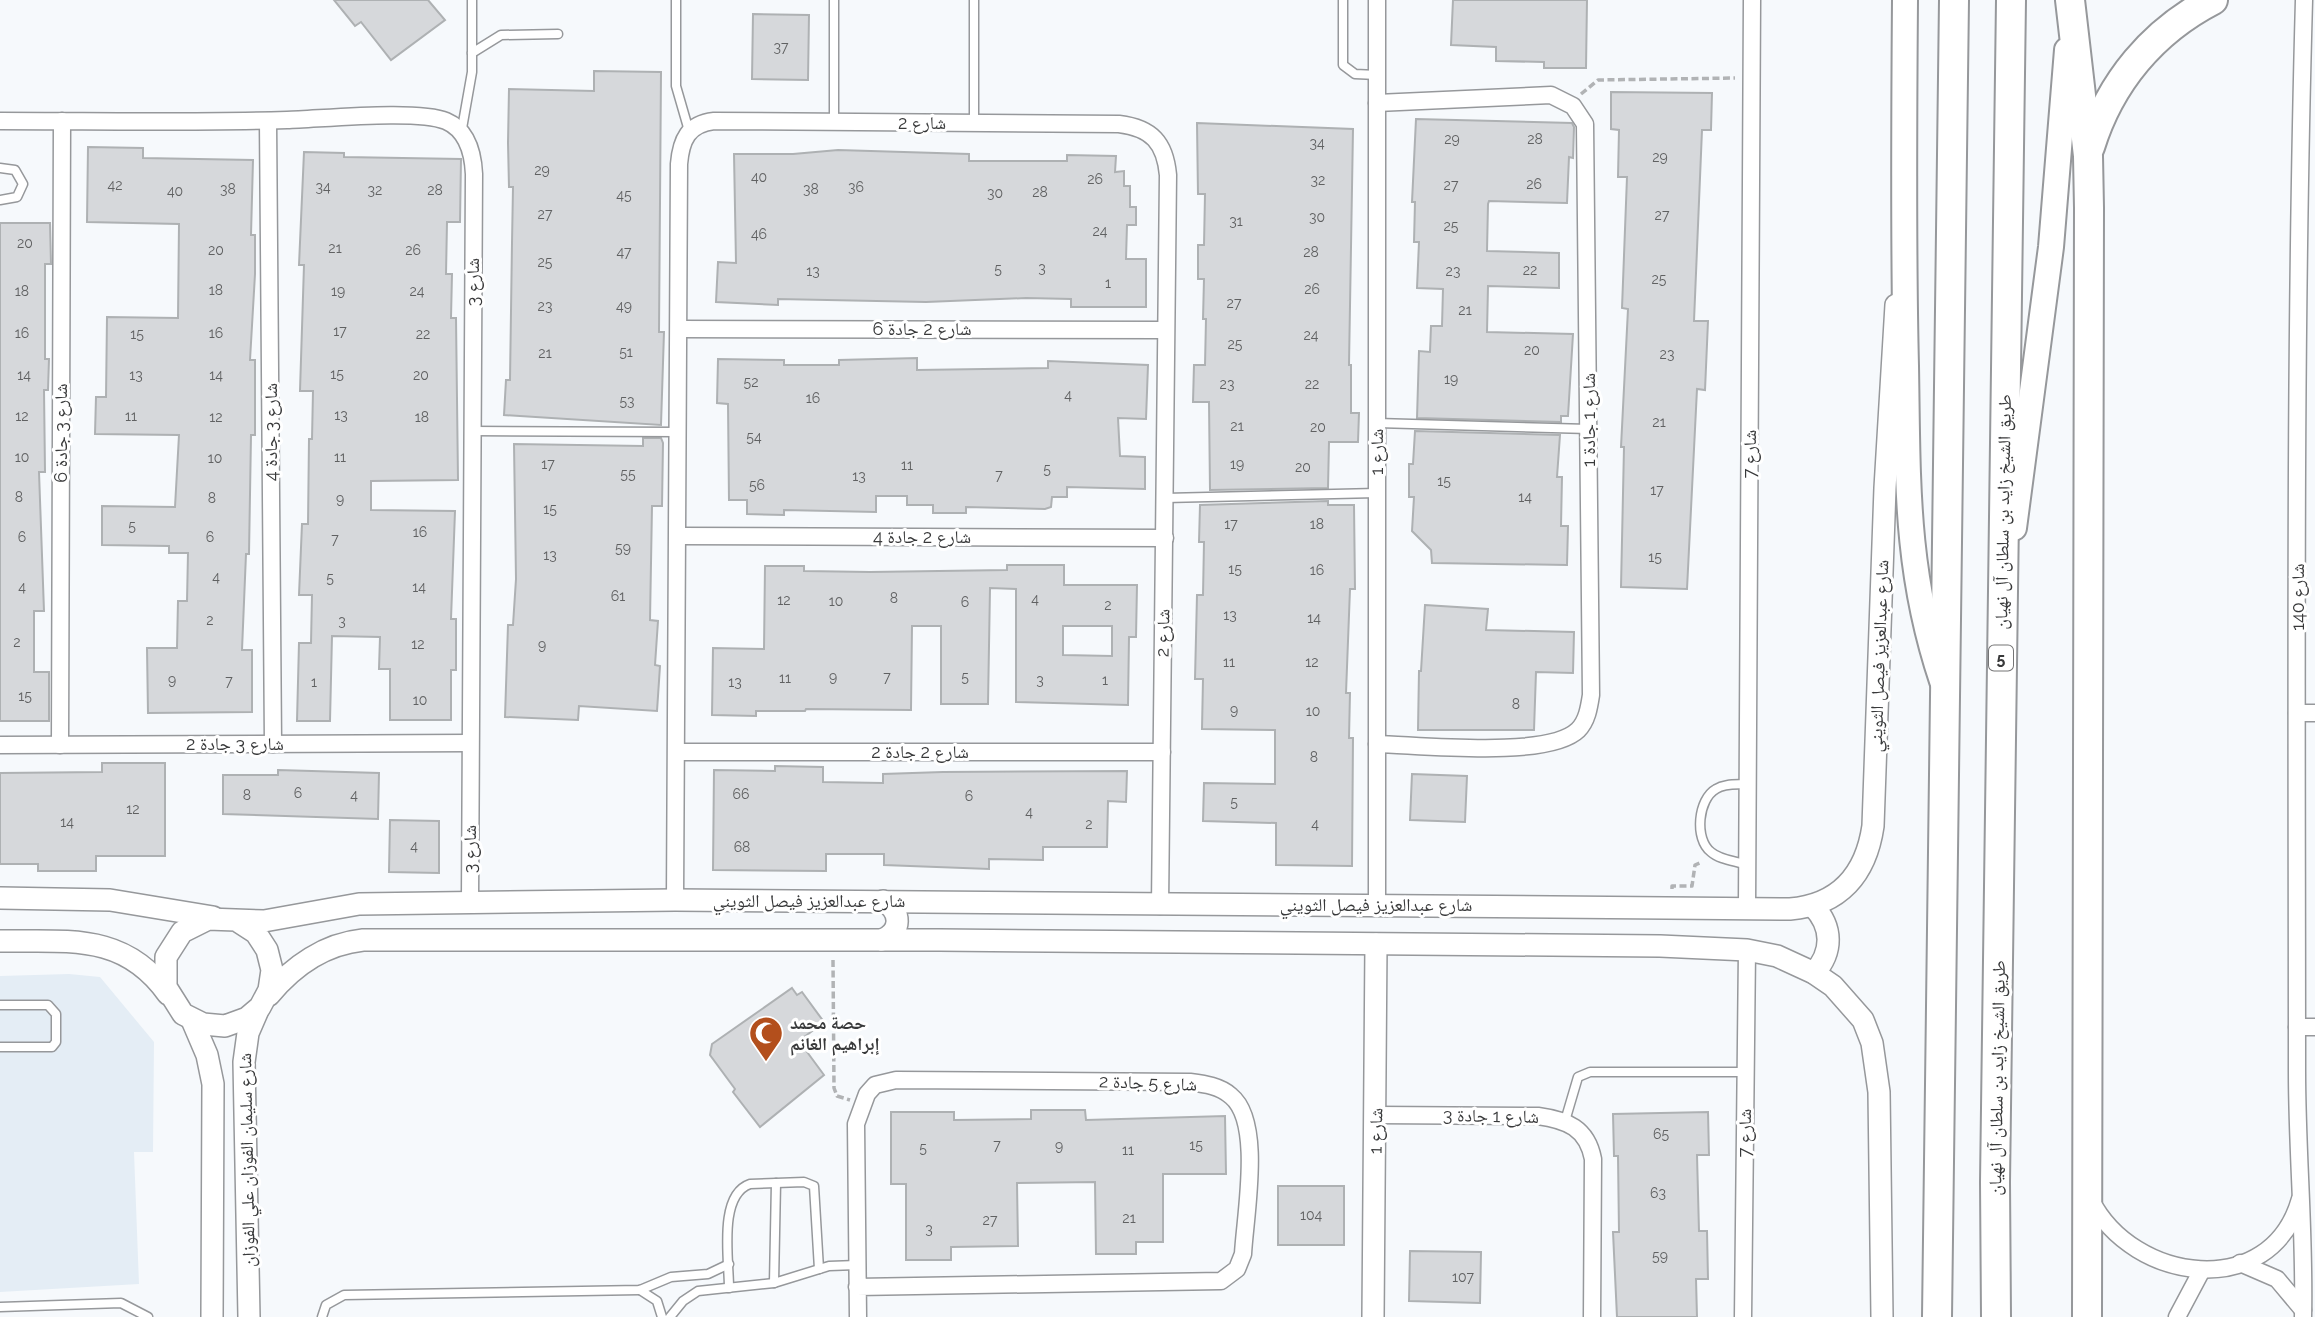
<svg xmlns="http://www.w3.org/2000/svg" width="2315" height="1317" font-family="Raleway,'Noto Naskh Arabic',sans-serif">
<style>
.built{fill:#e4edf5}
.building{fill:#d6d8db;stroke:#aeb1b3;stroke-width:2;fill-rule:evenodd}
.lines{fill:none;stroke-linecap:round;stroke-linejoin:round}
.lane-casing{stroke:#96989b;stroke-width:11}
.street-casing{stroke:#96989b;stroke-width:19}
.secondary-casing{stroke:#96989b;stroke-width:24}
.primary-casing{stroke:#96989b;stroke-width:28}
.highway-casing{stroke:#96989b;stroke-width:32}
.path{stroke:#b1b3b5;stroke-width:3.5;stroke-dasharray:7 3.5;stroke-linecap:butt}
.lane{stroke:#fff;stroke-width:8}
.street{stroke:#fff;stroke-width:16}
.secondary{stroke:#fff;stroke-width:21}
.primary{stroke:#fff;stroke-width:24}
.highway{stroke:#fff;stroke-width:28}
.labels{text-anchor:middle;stroke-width:6;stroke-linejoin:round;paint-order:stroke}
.number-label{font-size:14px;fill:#606162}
.shield{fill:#fff;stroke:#747475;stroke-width:2}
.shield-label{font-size:16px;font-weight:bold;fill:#38393a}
.street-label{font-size:18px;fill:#38393a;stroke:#fff}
.poi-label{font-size:18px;font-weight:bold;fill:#38393a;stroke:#fff;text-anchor:start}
</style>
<rect width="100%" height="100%" fill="#f6f9fc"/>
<path class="built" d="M69,974L100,977L154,1042L153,1152H134L139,1284L0,1292V976Z"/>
<g class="building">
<path d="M334,0H428L445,20L391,60L361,22L355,26Z"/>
<path d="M1453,0H1587L1586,68H1544V62L1496,61V47L1451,45Z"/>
<path d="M753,14L809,15L808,80L752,79Z"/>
<path d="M594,71L661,72L659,332H664L661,425L504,415L506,380H510L512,243L513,187H509L508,143L509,89L594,91Z"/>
<path d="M1611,92L1712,93L1711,130H1702L1694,321H1708L1705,390L1697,389L1687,589L1621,587L1624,447H1621L1628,309L1622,308L1627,177H1618L1619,130L1611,129Z"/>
<path d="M1416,119L1572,123L1574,127L1573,158L1569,157L1567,203L1489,201L1488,204L1487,251L1559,253V288L1488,286L1487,332L1573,334L1568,416H1561V422L1417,418L1419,351L1430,352L1431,326H1442L1443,289L1417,288L1419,242H1414L1415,202H1412Z"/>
<path d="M1197,123L1353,129L1349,365H1351V413H1359L1358,442H1329L1328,488L1210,490L1209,402H1193L1194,365H1205L1206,319H1203L1204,279H1198V245H1204L1205,194H1198Z"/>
<path d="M88,147L143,148V158L253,160L251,235H255V274L250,360H255V435H251L249,554H246L242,650H252V712L148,713L147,648H177L178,601H187L188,553H169V546L102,545V506L175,507L179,435L95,434L96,397H106L107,317L178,318L179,224L87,222Z"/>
<path d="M838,150L969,154V161H1067V155L1116,156L1115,172L1124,171V186H1130V207H1136V225H1127L1126,259H1146V307H1071V299L1026,298L926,302L778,299V305L716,302L718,262L736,263L734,154H793Z"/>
<path d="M304,152L344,153V157L461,159L460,222H447L446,274H452L451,318H456L458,480L371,481V510L455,511L451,619H456V670H451V720H390V669H379L380,637L332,636L330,721H297L299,643H311L312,595H299L302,524H308L309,439H312L313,391H300L304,265H299Z"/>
<path d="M0,223H50L51,264H45V359H49L48,390H44L45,472H39L44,611H34V672H49V721H0Z"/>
<path d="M917,358V370L1048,368V361L1148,365L1146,419L1118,418L1120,456L1145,457V489L1067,487V497H1052L1051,507L1045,509L966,507V513H933V505H907V496H876V512L784,510V515L747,514V500H729L728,404L717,403L718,359L784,360V365H839V360Z"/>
<path d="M1415,431L1560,435L1557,477H1562L1561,526H1568L1567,565L1432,563L1431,550L1412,531L1414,497H1409V464H1413Z"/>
<path d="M643,438H661L663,443L662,506H652L650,620L658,621L655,665L660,666L657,711L579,706L578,720L505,717L508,625H513L516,579L514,444L643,446Z"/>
<path d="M1328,501V505H1354L1355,589H1350L1346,693H1350L1349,738H1353L1352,866L1276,865V823L1203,821L1204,783L1275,784V730L1202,729L1203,679H1195L1197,595H1203L1204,542H1199L1200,505Z"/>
<path d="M1007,565H1064V585H1137L1136,637H1129L1128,705L1016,702V589L990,588L988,704H941V626H912L911,710L806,709L805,711H756V716L712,715L713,648L764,649L765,566H804V571L870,572L1007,570ZM1063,626H1112V656L1063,655Z"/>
<path d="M1425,605L1488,609L1486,630L1574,632L1573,673L1536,672L1534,730H1418L1419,671H1421Z"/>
<path d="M102,763H165V856H96V871H38V864H0V773L102,772Z"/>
<path d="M775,766L823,767V782L883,783V774L943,772L1127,771L1126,802L1108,801L1107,847H1043V860L989,859V869L884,865V854H826V871L713,870L714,770L775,771Z"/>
<path d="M278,770L379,773L378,819L223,814V775H278Z"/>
<path d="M1412,774L1467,776L1465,822L1410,820Z"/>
<path d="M390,820L439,821V873L389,872Z"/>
<path d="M792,988L797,995L802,992L824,1022L799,1041L824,1075L760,1127L733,1092L735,1089L710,1055L712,1044Z"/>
<path d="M1031,1110H1085L1086,1120L1225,1116L1226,1174H1163V1242H1136V1254H1096L1095,1182L1017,1183L1018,1246L951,1247V1260H906V1184H891V1112H954V1120L1031,1119Z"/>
<path d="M1708,1112L1709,1155H1697L1699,1231H1707L1708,1279H1696L1697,1317H1617L1613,1232H1619L1618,1156H1614L1613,1114Z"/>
<rect x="1278" y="1186" width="66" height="59"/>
<path d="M1410,1251L1481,1252L1480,1303L1409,1301Z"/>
</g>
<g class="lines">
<g class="lane-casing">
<g id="lane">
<path d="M676,0V86L689,131"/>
<path d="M834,0V122"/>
<path d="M1343,0V65L1355,74L1377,75"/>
<path d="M472,53L501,35L558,34"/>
<path d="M974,123V0"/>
<path d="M461,134L472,72V0"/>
<path d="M0,168L15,170L23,184L17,197L0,200"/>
<path d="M1377,423L1589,429"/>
<path d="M473,431L679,432"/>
<path d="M1165,498L1377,493"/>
<path d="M1747,865C1736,861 1720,860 1711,852C1694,839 1698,799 1716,789C1725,783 1738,785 1748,784"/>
<path d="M0,1005H48L56,1014V1042L52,1047H0"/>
<path d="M1565,1121L1578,1077L1590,1072H1745"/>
<path d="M774,1283L776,1183"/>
<path d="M729,1288C729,1259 718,1195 750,1184L804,1182L814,1186L819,1269"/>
<path d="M640,1290L657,1301L662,1317"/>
<path d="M0,1307L121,1303L148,1317"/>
<path d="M322,1317L326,1305L344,1295L640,1290L671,1277L708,1274L729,1264"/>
<path d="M670,1317L683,1301L698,1291L774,1283L829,1266L857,1265"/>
</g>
</g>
<g class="street-casing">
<g id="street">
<path d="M1377,0V904"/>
<path d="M1377,103L1551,95L1573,106L1585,124L1591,695C1589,708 1587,721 1578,730C1548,759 1421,745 1377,744"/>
<path d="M0,121C96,121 191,123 287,120C322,119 418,109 446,121C467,130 473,153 474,174L470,900"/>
<path d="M268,121L273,744"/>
<path d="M679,329L1165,330"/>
<path d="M679,536L1165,538"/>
<path d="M2297,713H2315"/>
<path d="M0,745L470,743"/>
<path d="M60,745L62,121"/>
<path d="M678,752H1162"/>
<path d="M675,900L679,164C681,140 688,124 714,121L1119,124C1152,128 1165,143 1168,175L1160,906"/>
<path d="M1747,908L1752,0"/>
<path d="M2297,1027H2315"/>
<path d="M1376,1115L1538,1116C1567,1120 1587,1128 1593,1159L1592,1317"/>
<path d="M2091,1200C2133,1283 2271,1302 2300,1199"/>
<path d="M2240,1263L2277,1279L2303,1310"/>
<path d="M857,1287L1221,1281L1237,1269L1243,1254C1245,1215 1263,1122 1231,1096C1220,1086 1205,1084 1190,1082L896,1080L875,1085L867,1094L856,1124L858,1317"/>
<path d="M1743,1317L1747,950"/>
<path d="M2177,1317L2202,1270"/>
<path d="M2303,1317C2305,1235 2297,1154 2297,1072C2297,715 2294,357 2304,0"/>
</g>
</g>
<g class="secondary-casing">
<g id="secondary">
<path d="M0,898L110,900L213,917"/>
<path d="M1813,906C1833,927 1833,952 1814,973"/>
<path d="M239,922L256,933L267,950L272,970L269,990L260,1007L247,1018L225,1026L203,1024L183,1014L166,987V957L182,932L208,919L264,921L359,904L675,900L1790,909C1840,905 1866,874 1873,826L1885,488L1896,305"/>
<path d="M882,940C902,932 902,911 883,901"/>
<path d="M0,941C68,942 124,932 168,994"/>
<path d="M269,995C293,966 325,944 363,940H939L1660,946L1747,950L1777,956L1814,973L1833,986L1863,1020L1872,1043L1879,1092L1882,1317"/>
<path d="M192,1020L207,1055L213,1084L212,1317"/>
<path d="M249,1317L244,1062L248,1033L258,1010"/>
<path d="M1373,1317L1376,944"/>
</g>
</g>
<g class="primary-casing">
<g id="primary">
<path d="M1905,0C1904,122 1903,244 1906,366C1908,480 1905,571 1942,681"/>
<path d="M2014,528L2051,247L2067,50"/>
</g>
</g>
<g class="highway-casing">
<g id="highway">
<path d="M2070,0L2088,156L2089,208L2087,1317"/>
<path d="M2090,147C2110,82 2153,31 2213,0"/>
<path d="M1937,1317L1954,0"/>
<path d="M1996,1317L1995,1182L2011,0"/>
</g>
</g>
<g class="path">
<path d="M1581,94L1598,80L1735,78"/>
<path d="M1672,889V886H1692L1695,865L1702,862"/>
<path d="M833,960L834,1088L837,1096L850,1100"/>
</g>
<use href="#lane" class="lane"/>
<use href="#street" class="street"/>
<use href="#secondary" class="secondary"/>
<use href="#primary" class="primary"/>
<use href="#highway" class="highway"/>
</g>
<defs>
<g id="mosque-pin" transform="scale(1.75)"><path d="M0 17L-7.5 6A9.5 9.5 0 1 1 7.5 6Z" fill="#b34f1c" stroke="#fff"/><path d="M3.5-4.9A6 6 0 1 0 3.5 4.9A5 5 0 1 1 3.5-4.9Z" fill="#fff"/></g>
</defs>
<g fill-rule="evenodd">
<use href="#mosque-pin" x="766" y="1033"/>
</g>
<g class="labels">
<g class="number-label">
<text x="781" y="52">37</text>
<text x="1452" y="144">29</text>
<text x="1535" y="144">28</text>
<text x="1317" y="148">34</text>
<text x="1660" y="162">29</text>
<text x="542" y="175">29</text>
<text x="759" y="182">40</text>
<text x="1095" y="184">26</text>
<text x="1318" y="185">32</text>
<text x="1534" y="189">26</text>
<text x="115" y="190">42</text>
<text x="1451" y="190">27</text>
<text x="323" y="192">34</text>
<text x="856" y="192">36</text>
<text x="228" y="194">38</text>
<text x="811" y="194">38</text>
<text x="375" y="195">32</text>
<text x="435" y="195">28</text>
<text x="175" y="196">40</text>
<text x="1040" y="197">28</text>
<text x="995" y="198">30</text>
<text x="624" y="200">45</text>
<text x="545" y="219">27</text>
<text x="1662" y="220">27</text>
<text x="1317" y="222">30</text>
<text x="1236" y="226">31</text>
<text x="1451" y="231">25</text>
<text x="1100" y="236">24</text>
<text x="759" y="239">46</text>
<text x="25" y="248">20</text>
<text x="335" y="253">21</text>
<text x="216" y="255">20</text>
<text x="413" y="255">26</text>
<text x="624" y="257">47</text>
<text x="1311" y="257">28</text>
<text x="545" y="267">25</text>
<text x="1042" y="273">3</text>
<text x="998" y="274">5</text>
<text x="1530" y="275">22</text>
<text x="813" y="276">13</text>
<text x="1453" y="276">23</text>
<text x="1659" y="284">25</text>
<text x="1108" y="288">1</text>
<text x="1312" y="294">26</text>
<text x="216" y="295">18</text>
<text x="22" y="296">18</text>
<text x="338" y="296">19</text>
<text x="417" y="296">24</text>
<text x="1234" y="308">27</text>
<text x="545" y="311">23</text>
<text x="624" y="311">49</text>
<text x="1465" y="315">21</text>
<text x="340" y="336">17</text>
<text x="22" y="338">16</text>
<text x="216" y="338">16</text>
<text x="137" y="339">15</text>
<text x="423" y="339">22</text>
<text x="1311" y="340">24</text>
<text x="1235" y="349">25</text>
<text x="1532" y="355">20</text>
<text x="626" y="357">51</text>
<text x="545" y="358">21</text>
<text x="1667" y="359">23</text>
<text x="337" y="379">15</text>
<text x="24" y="380">14</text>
<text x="136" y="380">13</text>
<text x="216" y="380">14</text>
<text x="421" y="380">20</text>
<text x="1451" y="384">19</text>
<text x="751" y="387">52</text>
<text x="1227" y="389">23</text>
<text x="1312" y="389">22</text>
<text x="1068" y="400">4</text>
<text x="813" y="403">16</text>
<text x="627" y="406">53</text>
<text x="341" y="420">13</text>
<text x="22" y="421">12</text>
<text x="131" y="421">11</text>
<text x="216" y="422">12</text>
<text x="422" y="422">18</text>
<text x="1659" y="427">21</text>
<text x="1237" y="431">21</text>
<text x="1318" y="432">20</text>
<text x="754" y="442">54</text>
<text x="22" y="462">10</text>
<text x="340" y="462">11</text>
<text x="215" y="463">10</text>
<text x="548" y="469">17</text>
<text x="1237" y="469">19</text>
<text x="907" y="470">11</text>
<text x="1303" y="472">20</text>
<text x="1047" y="474">5</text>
<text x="628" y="479">55</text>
<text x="999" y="480">7</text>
<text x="859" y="481">13</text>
<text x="1444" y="486">15</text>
<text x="757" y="490">56</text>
<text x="1657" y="495">17</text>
<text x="19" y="502">8</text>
<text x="1525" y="502">14</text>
<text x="212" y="503">8</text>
<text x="340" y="504">9</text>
<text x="550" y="514">15</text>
<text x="1231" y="529">17</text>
<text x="1317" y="529">18</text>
<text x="132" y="531">5</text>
<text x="420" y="537">16</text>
<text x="22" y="542">6</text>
<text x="210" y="542">6</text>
<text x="335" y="544">7</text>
<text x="623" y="553">59</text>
<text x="550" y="560">13</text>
<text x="1655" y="562">15</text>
<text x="1235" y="574">15</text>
<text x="1317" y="575">16</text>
<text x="216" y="582">4</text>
<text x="330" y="583">5</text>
<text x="22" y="592">4</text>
<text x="419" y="592">14</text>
<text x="618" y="601">61</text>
<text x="894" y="603">8</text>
<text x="1035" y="604">4</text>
<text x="784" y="605">12</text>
<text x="836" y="606">10</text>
<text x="965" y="607">6</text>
<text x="1108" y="610">2</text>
<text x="1230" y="620">13</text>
<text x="1314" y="623">14</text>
<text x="210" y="625">2</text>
<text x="342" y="626">3</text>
<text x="17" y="647">2</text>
<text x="418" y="649">12</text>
<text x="542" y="650">9</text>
<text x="1229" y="667">11</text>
<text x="1312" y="667">12</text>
<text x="833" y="682">9</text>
<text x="887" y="682">7</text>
<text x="965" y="682">5</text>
<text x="785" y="683">11</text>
<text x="172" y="685">9</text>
<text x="1040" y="685">3</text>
<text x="1105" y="685">1</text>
<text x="229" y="686">7</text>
<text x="314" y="687">1</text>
<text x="735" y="687">13</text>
<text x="25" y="701">15</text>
<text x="420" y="705">10</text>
<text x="1516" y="709">8</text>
<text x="1234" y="715">9</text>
<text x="1313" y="716">10</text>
<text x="1314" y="762">8</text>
<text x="298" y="798">6</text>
<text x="741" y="799">66</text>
<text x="247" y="800">8</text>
<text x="354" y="800">4</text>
<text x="969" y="801">6</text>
<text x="1234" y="807">5</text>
<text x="133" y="814">12</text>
<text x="1029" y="817">4</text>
<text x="67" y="827">14</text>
<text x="1089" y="829">2</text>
<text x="1315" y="829">4</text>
<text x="414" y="851">4</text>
<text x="742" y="852">68</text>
<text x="1661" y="1139">65</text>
<text x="997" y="1150">7</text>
<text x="1196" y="1150">15</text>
<text x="1059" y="1151">9</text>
<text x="923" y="1153">5</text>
<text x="1128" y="1155">11</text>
<text x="1658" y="1198">63</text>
<text x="1311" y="1220">104</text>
<text x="1129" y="1223">21</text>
<text x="990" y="1225">27</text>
<text x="929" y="1234">3</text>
<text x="1660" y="1261">59</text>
<text x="1463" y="1282">107</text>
</g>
<rect class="shield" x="1989" y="645.5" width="24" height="25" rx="5"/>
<g class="shield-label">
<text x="2001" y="664">5</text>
</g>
<g class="street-label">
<text x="922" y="129">شارع 2</text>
<text transform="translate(473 282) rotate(-90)" y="6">شارع 3</text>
<text x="922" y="335">شارع 2 جادة 6</text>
<text transform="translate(1589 420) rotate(-90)" y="6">شارع 1 جادة 1</text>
<text transform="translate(271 432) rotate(-90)" y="6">شارع 3 جادة 4</text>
<text transform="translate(61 433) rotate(-90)" y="6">شارع 3 جادة 6</text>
<text transform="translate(1377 452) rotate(-90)" y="6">شارع 1</text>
<text transform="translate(1750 454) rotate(-90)" y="6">شارع 7</text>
<text transform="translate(2003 512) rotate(-89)" y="6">طريق الشيخ زايد بن سلطان آل نهيان</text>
<text x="922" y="543">شارع 2 جادة 4</text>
<text transform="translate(2298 597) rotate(-90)" y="6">شارع 140</text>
<text transform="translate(1163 633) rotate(-89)" y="6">شارع 2</text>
<text transform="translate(1879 656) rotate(-88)" y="6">شارع عبدالعزيز فيصل الثويني</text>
<text x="235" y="750">شارع 3 جادة 2</text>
<text x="920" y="758">شارع 2 جادة 2</text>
<text transform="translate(470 849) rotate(-90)" y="6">شارع 3</text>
<text x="809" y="907">شارع عبدالعزيز فيصل الثويني</text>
<text x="1376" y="911">شارع عبدالعزيز فيصل الثويني</text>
<text transform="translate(1997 1078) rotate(-89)" y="6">طريق الشيخ زايد بن سلطان آل نهيان</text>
<text transform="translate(1148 1083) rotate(2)" y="6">شارع 5 جادة 2</text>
<text transform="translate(1491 1116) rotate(1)" y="6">شارع 1 جادة 3</text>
<text transform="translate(1376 1131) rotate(-89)" y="6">شارع 1</text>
<text transform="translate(1745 1133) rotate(-90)" y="6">شارع 7</text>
<text transform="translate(247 1160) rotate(-91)" y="6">شارع سليمان الفوزان علي الفوزان</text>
</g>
<g class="poi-label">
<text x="790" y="1029">حصة محمد<tspan x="790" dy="21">إبراهيم الغانم</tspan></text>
</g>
</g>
</svg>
